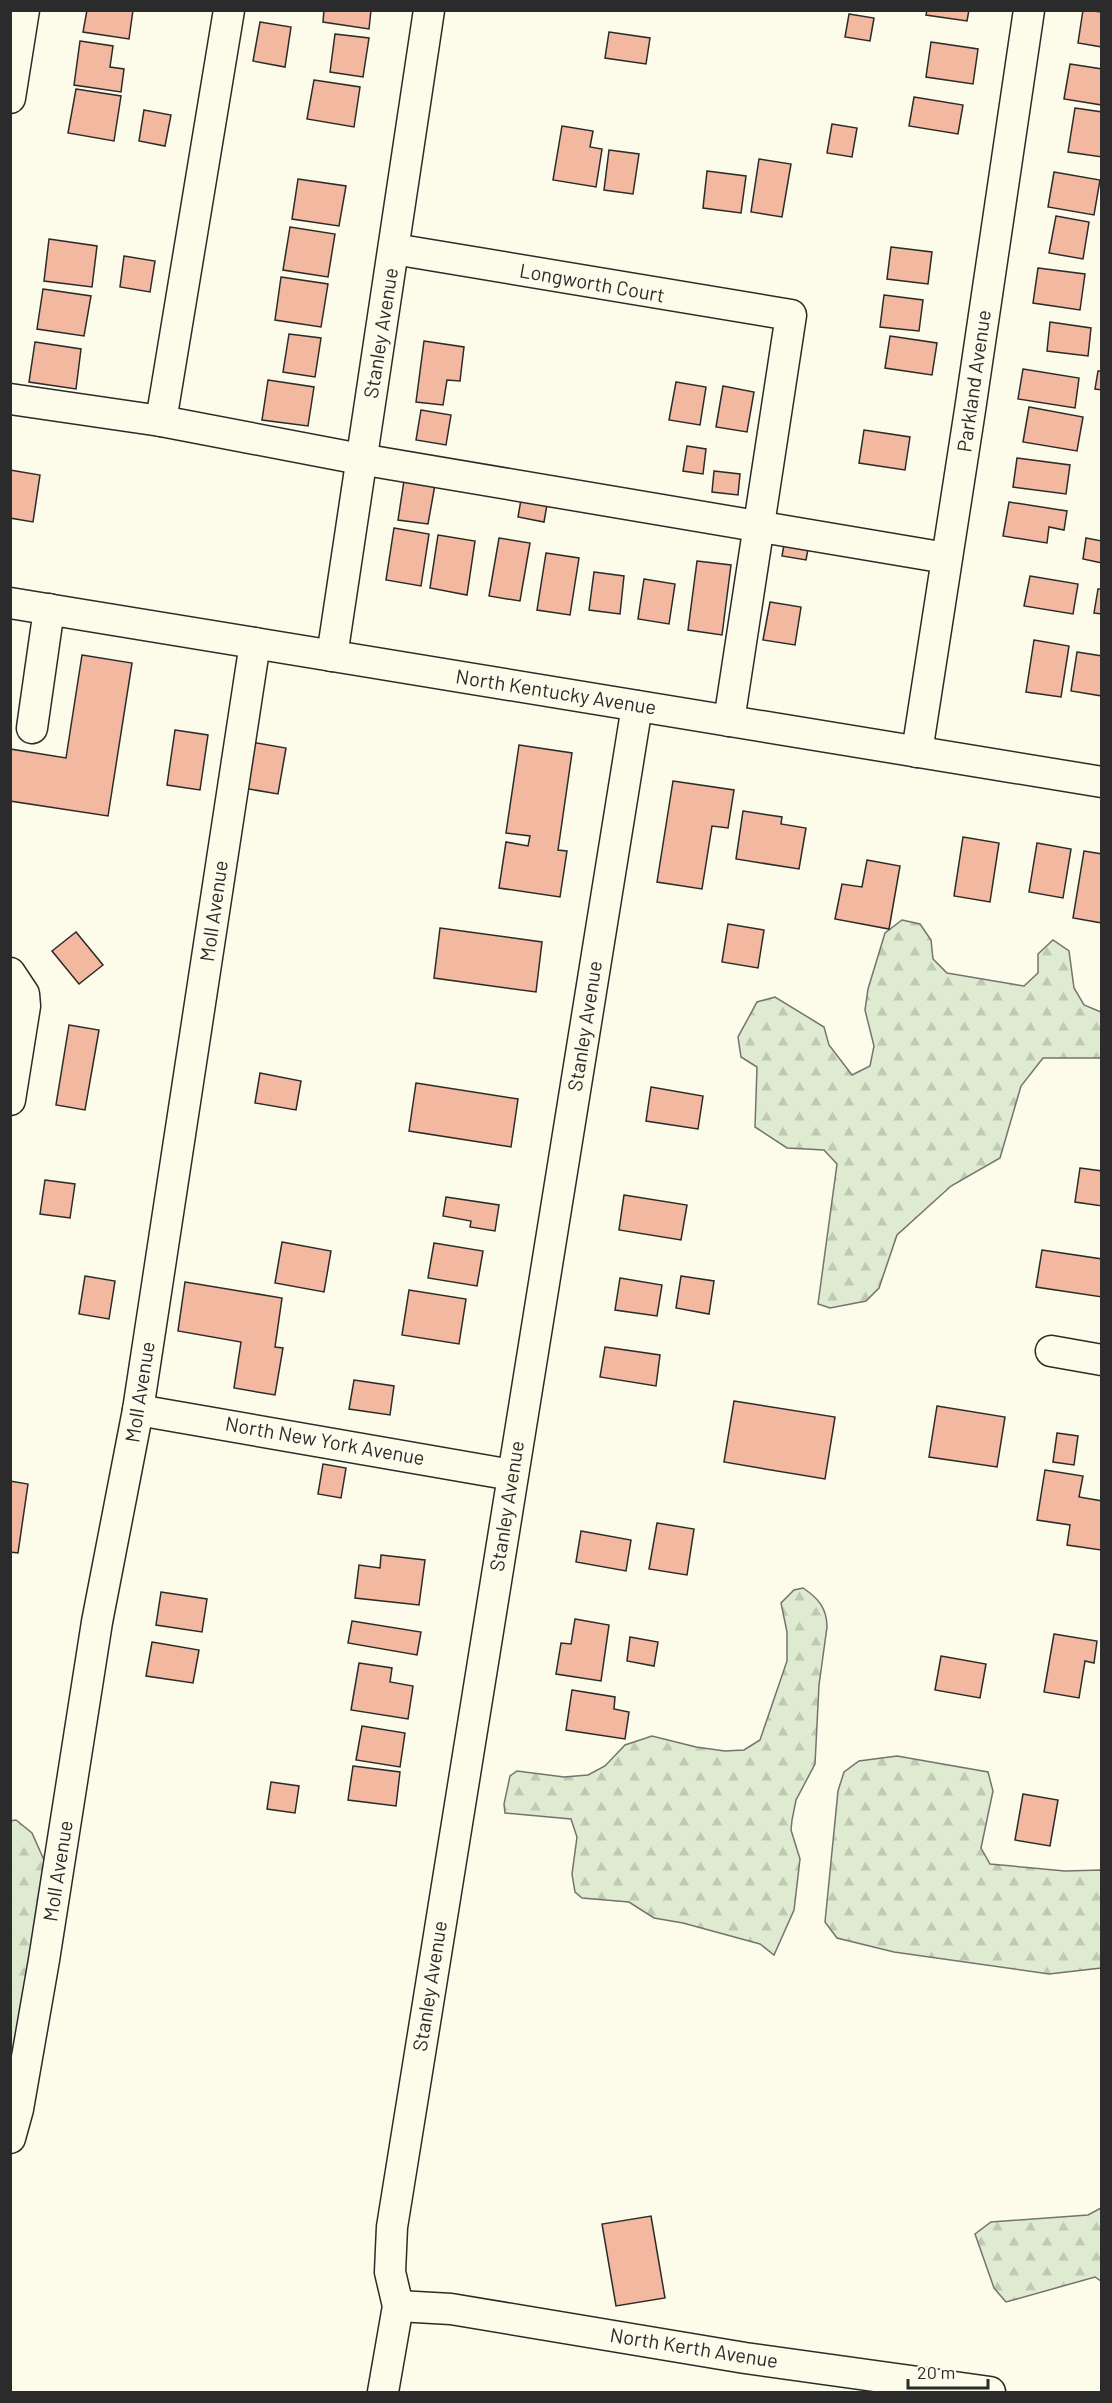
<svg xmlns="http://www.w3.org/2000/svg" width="1112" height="2403" font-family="Barlow,sans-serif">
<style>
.forest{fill:url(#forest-firs);stroke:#74746e;stroke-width:1.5}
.building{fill:#f2b8a0;stroke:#2b2b2b;stroke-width:1.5}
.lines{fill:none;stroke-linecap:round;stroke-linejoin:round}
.minor-casing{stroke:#2b2b2b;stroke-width:33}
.minor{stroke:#fdfbea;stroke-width:30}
.labels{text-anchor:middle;stroke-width:4.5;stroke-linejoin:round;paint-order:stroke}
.street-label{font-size:20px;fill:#2b2b2b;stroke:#fdfbea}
</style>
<defs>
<pattern id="forest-firs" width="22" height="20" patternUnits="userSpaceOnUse" patternTransform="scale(1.5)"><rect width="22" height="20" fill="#deebd1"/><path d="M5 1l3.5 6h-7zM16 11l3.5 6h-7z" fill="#bfcab4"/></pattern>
</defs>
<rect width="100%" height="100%" fill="#fdfbea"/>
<g class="forest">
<path d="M902,920L920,924L931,940L933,959L947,973L1024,986L1038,973V954L1053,940L1069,951L1074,988L1084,1005L1101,1012V1058H1043L1021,1086L1000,1158L951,1186L897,1235L879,1288L866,1301L830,1308L818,1304L837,1164L824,1150L787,1148L755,1127L757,1067L741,1057L738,1037L757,1002L775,997L824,1027L829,1045L852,1075L870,1066L874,1046L865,1010L868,989L885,933Z"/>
<path d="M803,1588C818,1598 827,1608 827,1627L819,1685L815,1764L796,1800L792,1820L791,1830L800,1859L794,1910L774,1955L760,1944L683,1923L654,1918L629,1902L582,1898L575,1892L572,1874L577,1837L571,1819L505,1813L504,1804L510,1776L517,1771L564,1777L588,1775L605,1766L625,1745L652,1736L696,1747L725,1751L744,1750L760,1740L787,1661V1632L781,1603L794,1590Z"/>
<path d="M897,1756L988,1772L993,1791L981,1848L990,1864L1065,1871L1101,1870V1968L1049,1974L894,1952L837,1938L825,1922L838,1791L844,1772L859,1761Z"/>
<path d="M16,1820L32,1833L48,1869L11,2108L10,1821Z"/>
<path d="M1101,2208V2281L1095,2277L1006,2302L994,2288L975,2234L991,2222L1088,2215Z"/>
</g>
<g class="building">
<path d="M87,10H133L129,39L83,32Z"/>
<path d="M324,10H371L369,29L323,22Z"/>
<path d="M927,10H969L967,21L926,15Z"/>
<path d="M1083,10L1102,12V47L1078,43Z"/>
<path d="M849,14L874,18L870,41L845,37Z"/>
<path d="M260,22L291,27L285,67L253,61Z"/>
<path d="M609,32L650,38L646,64L605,58Z"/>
<path d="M335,34L369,38L363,77L330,72Z"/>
<path d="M80,41L113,46L110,67L124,69L121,92L74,85Z"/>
<path d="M931,42L978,49L973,84L926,77Z"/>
<path d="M1070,64L1102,69V105L1064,99Z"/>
<path d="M314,80L360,87L354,127L307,119Z"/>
<path d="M76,89L121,96L114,141L68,133Z"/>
<path d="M914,97L963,105L958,134L909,126Z"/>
<path d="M1075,108L1102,112V157L1068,152Z"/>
<path d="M144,110L171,115L165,146L139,141Z"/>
<path d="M832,124L857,128L852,157L827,153Z"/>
<path d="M562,126L593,131L590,147L602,149L596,187L553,180Z"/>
<path d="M609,150L639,154L633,194L604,190Z"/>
<path d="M759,159L791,164L782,217L751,212Z"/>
<path d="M707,171L746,176L741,213L703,208Z"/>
<path d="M1054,172L1100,180L1094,215L1048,207Z"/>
<path d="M298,179L346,186L339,226L292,219Z"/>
<path d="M1056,216L1089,222L1083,259L1049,253Z"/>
<path d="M290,227L335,234L328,277L283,270Z"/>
<path d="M49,239L97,246L92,287L44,281Z"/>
<path d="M891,247L932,252L928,284L887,279Z"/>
<path d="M124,256L155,261L150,292L120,287Z"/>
<path d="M1038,268L1085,274L1080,310L1033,303Z"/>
<path d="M281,277L328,284L321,327L275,320Z"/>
<path d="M43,289L91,296L84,336L37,329Z"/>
<path d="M884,295L923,300L919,331L880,327Z"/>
<path d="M1050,322L1091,328L1088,356L1047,351Z"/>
<path d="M289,334L321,338L315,377L283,372Z"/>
<path d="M890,336L937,343L932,375L885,368Z"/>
<path d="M424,341L464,347L460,381L447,380L443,405L416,402Z"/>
<path d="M35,342L81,349L76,389L29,382Z"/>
<path d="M1023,369L1079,378L1075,408L1018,399Z"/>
<path d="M1098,371H1102V390L1095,389Z"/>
<path d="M268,380L314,387L308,426L262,420Z"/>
<path d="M676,382L706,387L700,425L669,420Z"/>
<path d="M723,386L754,392L747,432L716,427Z"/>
<path d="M1029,407L1083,417L1077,451L1023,442Z"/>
<path d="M421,410L451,415L446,445L416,440Z"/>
<path d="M864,430L910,437L905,470L859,463Z"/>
<path d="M687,446L706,449L703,474L683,471Z"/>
<path d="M1017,458L1070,465L1066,494L1013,487Z"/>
<path d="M10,470L40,475L33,522L10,518Z"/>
<path d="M714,471L740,474L738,495L712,492Z"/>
<path d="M405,474L436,479L428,524L398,520Z"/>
<path d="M523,488L549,493L544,522L518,517Z"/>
<path d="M1009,502L1067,511L1064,530L1049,527L1047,543L1003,536Z"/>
<path d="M394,528L429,534L421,586L386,580Z"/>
<path d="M438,535L475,541L467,595L430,588Z"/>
<path d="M499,538L530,543L520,601L489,596Z"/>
<path d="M1086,538L1102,541V563L1083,559Z"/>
<path d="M785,539L809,544L806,560L782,556Z"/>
<path d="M546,553L579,558L570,615L537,610Z"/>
<path d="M697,561L731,565L722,635L688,630Z"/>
<path d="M594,572L624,576L620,614L589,610Z"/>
<path d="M1030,576L1078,584L1073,614L1024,606Z"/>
<path d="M644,579L675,584L669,624L638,619Z"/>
<path d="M1098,589H1102V614L1094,613Z"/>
<path d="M770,602L801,607L795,645L763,640Z"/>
<path d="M1034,640L1069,646L1061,697L1026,692Z"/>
<path d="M1077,652L1102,656V696L1071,691Z"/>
<path d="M82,655L132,663L108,816L10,801V749L66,758Z"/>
<path d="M175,730L208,735L200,790L167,785Z"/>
<path d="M251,742L286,748L278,794L243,788Z"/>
<path d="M519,745L572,753L558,850L567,851L560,897L499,888L506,842L528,846L530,836L506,833Z"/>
<path d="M673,781L734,790L728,828L712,826L702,889L657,882Z"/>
<path d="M743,811L782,817L781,824L806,828L799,869L736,859Z"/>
<path d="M963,837L999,843L990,902L954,896Z"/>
<path d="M1037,843L1071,849L1063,898L1029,892Z"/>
<path d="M1084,851L1102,854V923L1073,918Z"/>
<path d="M867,860L900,866L889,929L835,919L842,884L862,887Z"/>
<path d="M728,924L764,930L758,968L722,962Z"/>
<path d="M440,928L542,942L536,992L434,978Z"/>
<path d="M76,932L103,965L79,984L52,951Z"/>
<path d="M69,1025L99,1030L85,1110L56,1105Z"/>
<path d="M260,1073L301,1081L296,1110L255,1103Z"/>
<path d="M416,1083L518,1099L511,1147L409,1131Z"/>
<path d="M651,1087L703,1096L698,1129L646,1121Z"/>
<path d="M1080,1168L1102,1171V1206L1075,1202Z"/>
<path d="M45,1180L75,1184L70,1218L40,1214Z"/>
<path d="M624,1195L687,1205L681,1240L619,1230Z"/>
<path d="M446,1197L499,1205L495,1231L470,1227L471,1221L443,1216Z"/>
<path d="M282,1242L331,1251L324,1292L275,1283Z"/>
<path d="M434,1243L483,1251L477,1286L428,1278Z"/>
<path d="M1042,1250L1102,1259V1297L1036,1287Z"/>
<path d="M85,1276L115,1281L109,1319L79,1314Z"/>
<path d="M681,1276L714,1281L709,1314L676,1308Z"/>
<path d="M620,1278L662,1285L657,1316L615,1310Z"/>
<path d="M185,1282L282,1298L275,1347L283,1348L275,1395L234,1388L241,1342L178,1331Z"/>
<path d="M409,1290L466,1299L459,1344L402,1335Z"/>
<path d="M605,1347L660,1355L656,1386L600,1377Z"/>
<path d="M354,1380L394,1386L390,1415L349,1409Z"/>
<path d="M734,1401L835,1417L825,1479L724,1462Z"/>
<path d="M937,1406L1005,1417L997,1467L929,1457Z"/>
<path d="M1057,1433L1078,1436L1074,1465L1053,1462Z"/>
<path d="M323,1464L346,1468L341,1498L318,1494Z"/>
<path d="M1045,1470L1083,1476L1079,1497L1102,1501L1101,1550L1067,1545L1070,1525L1037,1520Z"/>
<path d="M10,1481L28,1484L18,1553L10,1552Z"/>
<path d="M657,1523L694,1529L687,1575L649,1569Z"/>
<path d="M581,1531L631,1540L626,1571L576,1562Z"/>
<path d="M381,1555L425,1560L419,1605L355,1598L359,1565L380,1568Z"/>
<path d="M161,1592L207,1599L202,1632L156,1625Z"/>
<path d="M575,1619L609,1625L601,1681L556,1674L561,1643L571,1644Z"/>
<path d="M352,1621L421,1632L417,1655L348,1643Z"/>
<path d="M1054,1634L1097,1641L1094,1663L1085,1661L1079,1698L1044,1692Z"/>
<path d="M630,1637L658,1642L654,1666L627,1661Z"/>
<path d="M152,1642L199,1650L193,1683L146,1676Z"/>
<path d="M941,1656L986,1664L980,1698L935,1690Z"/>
<path d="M359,1663L392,1668L390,1682L413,1686L408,1719L351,1710Z"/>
<path d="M572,1690L615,1697L614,1709L629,1712L625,1739L566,1730Z"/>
<path d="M362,1726L405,1733L400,1767L356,1760Z"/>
<path d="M353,1766L400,1772L396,1806L348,1800Z"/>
<path d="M271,1782L299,1786L295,1813L267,1809Z"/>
<path d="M1023,1794L1058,1800L1050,1846L1015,1840Z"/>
<path d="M651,2216L665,2298L616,2306L602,2224Z"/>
</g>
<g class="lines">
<g class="minor-casing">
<g id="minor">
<path d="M10,98L24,10"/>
<path d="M394,249L791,315L729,721"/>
<path d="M10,399L161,421L229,10"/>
<path d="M161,421L360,459L946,558"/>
<path d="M10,603L1102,782"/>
<path d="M332,656L429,10"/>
<path d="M32,728L49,609"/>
<path d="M917,752L970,410L1029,10"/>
<path d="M10,973L24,994L25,1006L10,1100"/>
<path d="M1051,1351L1102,1360"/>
<path d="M138,1410L512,1475"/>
<path d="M10,2138L18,2109L44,1960L97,1622L138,1410L255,643"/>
<path d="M398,2306L451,2309L745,2358L990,2392"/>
<path d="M383,2392L398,2306L390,2272L392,2227L637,706"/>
</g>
</g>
<use href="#minor" class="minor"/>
</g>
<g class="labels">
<g class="street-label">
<text transform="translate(592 283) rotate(10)" y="7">Longworth Court</text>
<text transform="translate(381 333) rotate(-81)" y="7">Stanley Avenue</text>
<text transform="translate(974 381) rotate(-82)" y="7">Parkland Avenue</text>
<text transform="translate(556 692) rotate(9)" y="7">North Kentucky Avenue</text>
<text transform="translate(214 911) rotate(-82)" y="7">Moll Avenue</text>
<text transform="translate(585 1026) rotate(-81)" y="7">Stanley Avenue</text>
<text transform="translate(140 1392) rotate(-81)" y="7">Moll Avenue</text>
<text transform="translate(325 1441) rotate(10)" y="7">North New York Avenue</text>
<text transform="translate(507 1506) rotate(-81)" y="7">Stanley Avenue</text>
<text transform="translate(58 1871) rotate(-81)" y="7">Moll Avenue</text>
<text transform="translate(430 1986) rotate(-81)" y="7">Stanley Avenue</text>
<text transform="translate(694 2348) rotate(9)" y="7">North Kerth Avenue</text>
</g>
</g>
<rect width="1112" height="2403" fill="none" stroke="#2b2b2b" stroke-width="24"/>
<path d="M908 2379v9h80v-9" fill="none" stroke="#2b2b2b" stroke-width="3"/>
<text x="917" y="2379" font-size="18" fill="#2b2b2b" stroke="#fdfbea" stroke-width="4.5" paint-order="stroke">20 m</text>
</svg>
